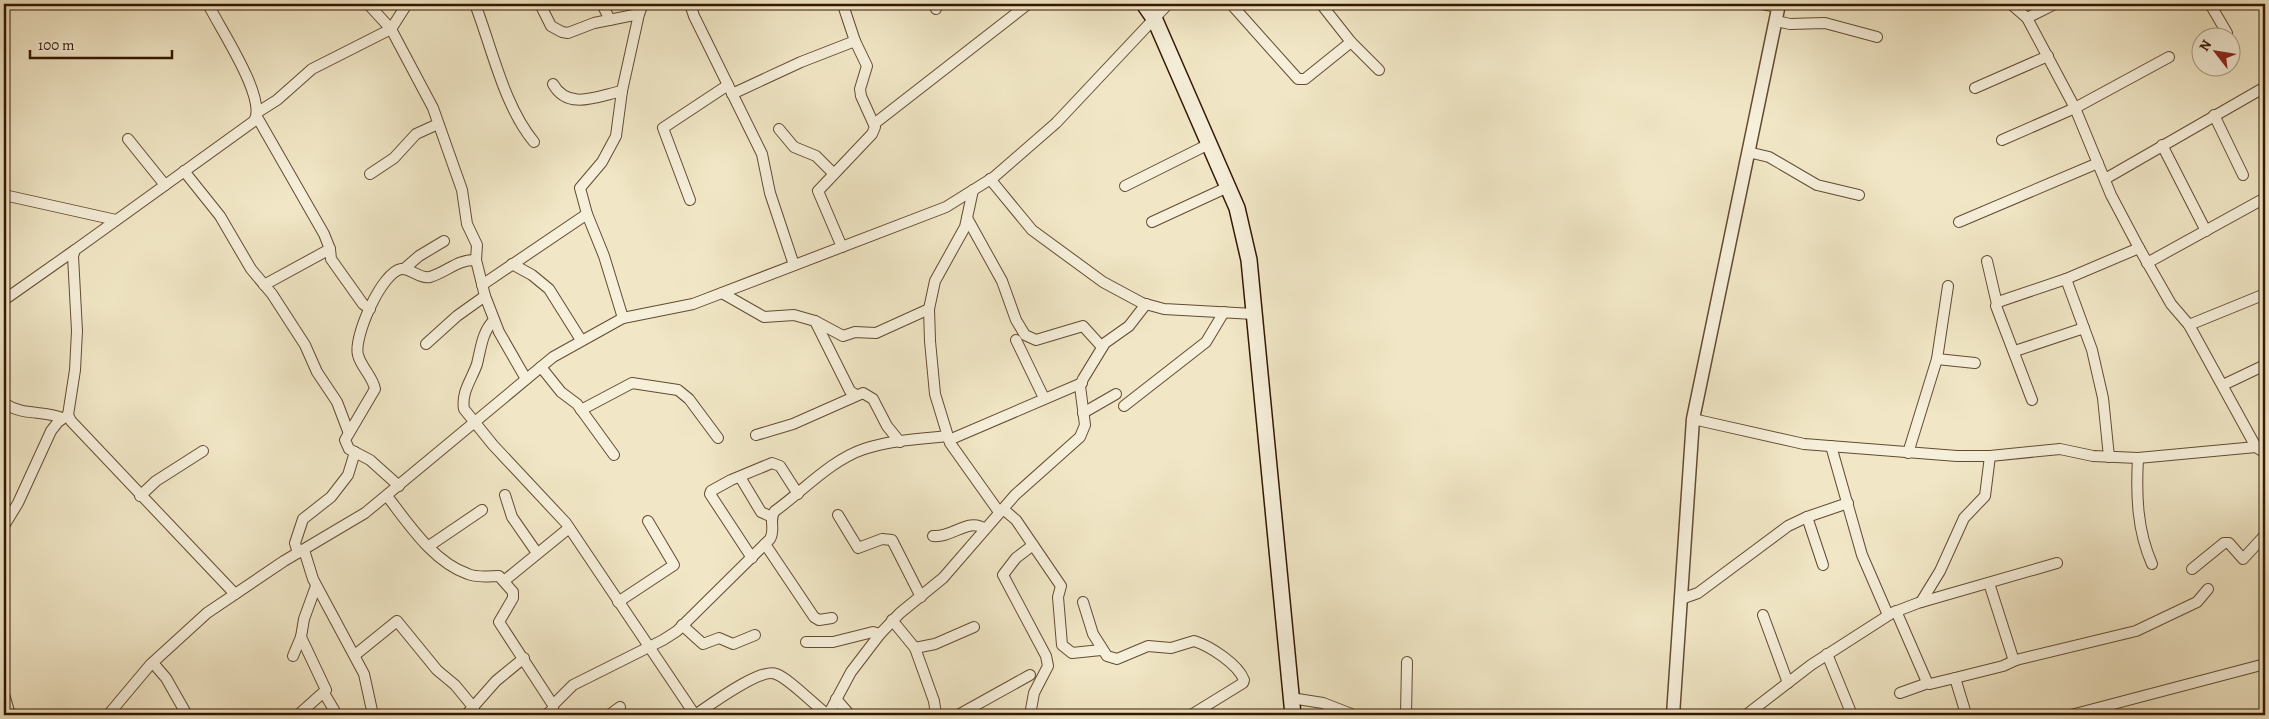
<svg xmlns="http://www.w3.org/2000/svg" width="2269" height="719" font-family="Alegreya,serif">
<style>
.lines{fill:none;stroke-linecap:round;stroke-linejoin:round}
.minor-casing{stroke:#634b32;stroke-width:12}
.tertiary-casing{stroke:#634b32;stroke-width:15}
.secondary-casing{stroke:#341700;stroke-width:18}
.minor{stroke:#f6efda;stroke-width:10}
.tertiary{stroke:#f6efda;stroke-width:12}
.secondary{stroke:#f6efda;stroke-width:15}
</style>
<rect width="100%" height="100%" fill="#f1e7c6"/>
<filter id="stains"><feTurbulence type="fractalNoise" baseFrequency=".004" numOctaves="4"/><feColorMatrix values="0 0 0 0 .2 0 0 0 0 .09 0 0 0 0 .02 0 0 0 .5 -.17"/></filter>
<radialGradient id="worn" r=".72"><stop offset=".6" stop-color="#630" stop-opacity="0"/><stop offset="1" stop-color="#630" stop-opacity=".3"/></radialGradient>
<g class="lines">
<g class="minor-casing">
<g id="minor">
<path d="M208,4C219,27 268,99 254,121L75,250L73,256L77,331L75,370L68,415L71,421L235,594"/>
<path d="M368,4L391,29L433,108L462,190L467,224L477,245L476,260L485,296L499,332L526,379"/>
<path d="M475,4C492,48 504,106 534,142"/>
<path d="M540,4L551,26L562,32L568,33L594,23L639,14"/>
<path d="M602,4L610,20"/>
<path d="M690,4L694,16L762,154L770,193L794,265"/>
<path d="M934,4L936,9"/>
<path d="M1231,4L1298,79H1305L1351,42"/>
<path d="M1321,4L1351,42L1379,70"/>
<path d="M1762,4L1778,7"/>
<path d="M2011,4L2027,18L2075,108L2111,195L2139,248L2171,304L2189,325L2256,447L2265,453"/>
<path d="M2210,4L2227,33"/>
<path d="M2027,18L2055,4"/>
<path d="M1776,21L1790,24L1825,23L1877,37"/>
<path d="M553,84C568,111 598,96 622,91"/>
<path d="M1975,88L2048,56"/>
<path d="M732,94L801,62L855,41L844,8L845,4"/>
<path d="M258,112L277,100L312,69L391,29L407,4"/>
<path d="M2214,115L2243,175"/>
<path d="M257,117L324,234L330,249L331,259L363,304L370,309"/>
<path d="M874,124L1028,4"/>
<path d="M779,129L794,147L816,156L833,173"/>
<path d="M128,139L165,185"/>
<path d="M2002,140L2075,108L2169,57"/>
<path d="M2162,145L2206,231"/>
<path d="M1748,152L1769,157L1817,185L1859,195"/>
<path d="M184,171L220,216L251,269L272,294L305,345L317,372L337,402L348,431"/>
<path d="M370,174L394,158L416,134L438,124"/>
<path d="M990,179L1032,230L1103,282L1142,303L1164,309L1254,314"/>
<path d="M2105,179L2265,87"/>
<path d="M1125,186L1209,144"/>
<path d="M973,190L965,227L935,281L929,309L930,341L935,394L950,443L999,512"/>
<path d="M4,195L116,220"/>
<path d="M690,200L663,128L728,85"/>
<path d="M967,218L1002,281L1016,320L1025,335L1036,340L1083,326L1102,347"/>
<path d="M1152,222L1228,187"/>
<path d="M1959,222L2098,163"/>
<path d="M842,247L818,191L872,134L875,127L861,96L860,89L867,66L855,41"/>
<path d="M1987,261L1997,304"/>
<path d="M2147,263L2265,198"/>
<path d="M512,264L532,275L549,289L581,340"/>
<path d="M404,269L419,256L444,241"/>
<path d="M2066,279L2092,350L2103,398L2109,457"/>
<path d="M264,285L330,249"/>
<path d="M482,285L587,214"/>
<path d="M722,293L764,317L794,315L815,321L843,336L855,332L876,333L929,309"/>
<path d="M4,300L75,250"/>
<path d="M623,318L604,256L587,214L580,188L602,162L616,136L622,91L639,14L643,4"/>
<path d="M494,320C482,332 481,348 477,364C472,379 461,392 464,409L493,445L566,523L695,715"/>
<path d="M815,321L850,391L856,395"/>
<path d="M2189,325L2265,294"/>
<path d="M1016,340L1044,398"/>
<path d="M426,344L457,316L485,296"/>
<path d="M2015,351L2084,328"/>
<path d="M1937,359L1975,363"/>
<path d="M541,367L561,392L577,404L614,455"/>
<path d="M2223,385L2265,365"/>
<path d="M2032,400L1996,306L1998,302L2066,279L2139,248"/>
<path d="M4,403C22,416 43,410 62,418"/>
<path d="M1124,406L1206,342L1224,312"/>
<path d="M581,410L632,383L678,390L689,399L718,438"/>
<path d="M1083,413L1116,394"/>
<path d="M1693,419L1804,444L1957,456H1990L2060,449L2093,456L2138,458L2256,447"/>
<path d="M756,435L793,424L863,393L873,399L887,426L900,442"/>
<path d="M949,440L1082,383"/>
<path d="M1831,446L1862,555L1888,615"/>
<path d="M1908,453L1937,359L1948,286"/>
<path d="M2138,458C2136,495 2137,530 2152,564"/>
<path d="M740,477L761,512L772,517"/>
<path d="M399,486L370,460L349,449L345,440L375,389C373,377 361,367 358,355C353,337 382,272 401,269C411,268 419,279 430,277C447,272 458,259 476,260"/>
<path d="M505,495L512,517L537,553"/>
<path d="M140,496L156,481L203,451"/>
<path d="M387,496C408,523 433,562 468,574C476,578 490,576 499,576L513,592V598L499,622L553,705L573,685L663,640L677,631L770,539C776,529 768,519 775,511C803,491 831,460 864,449C890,440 920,439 948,436"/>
<path d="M1003,509L1016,520L1061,586L1058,597L1062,645L1072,653L1101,650"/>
<path d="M838,515L858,548L882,539L892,540L921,597"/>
<path d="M1807,517L1823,565"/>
<path d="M4,526L18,503L51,431L58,422L68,415"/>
<path d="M933,536C953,538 968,517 985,529"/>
<path d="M765,544L814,617L819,620L832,618"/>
<path d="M429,546L482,510"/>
<path d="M304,550L313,579L364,674L373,715"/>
<path d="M298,553L295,543L303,519L331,497L348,475L355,452"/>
<path d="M752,558L710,494L711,491L731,480L772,463L780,466L798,494"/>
<path d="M2192,569L2224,543H2229L2243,559L2265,535"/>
<path d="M504,581L569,528"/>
<path d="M1989,583L2013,658L2016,660L2136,631L2197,602L2208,589"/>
<path d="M1681,599L1698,593L1788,526L1807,517L1848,503"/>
<path d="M618,602L674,565L648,521"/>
<path d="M1083,602L1093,634L1107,656L1117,659L1148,646L1171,648L1194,641C1210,646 1238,664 1244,680L1243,683L1191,715"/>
<path d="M1921,602L1940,571L1964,518L1985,496L1990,456"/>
<path d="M1896,611L1927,682L1930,684L1955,678L1966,714"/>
<path d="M1763,615L1788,683"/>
<path d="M892,620L915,648L934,701L936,715"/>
<path d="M682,625L703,644L719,638L733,644L755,635"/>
<path d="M806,642H833L873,632L880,634"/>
<path d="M915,648L935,644L974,627"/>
<path d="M1827,654L1852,715"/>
<path d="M355,655L397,621L437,670L455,685L474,708"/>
<path d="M293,656L301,637"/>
<path d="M153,663L166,678L187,715"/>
<path d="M1955,678L2003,666L2016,660"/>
<path d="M324,693L337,715"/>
<path d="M1900,693L1928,683"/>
<path d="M4,694L10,715"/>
<path d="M1291,698L1323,703L1354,715"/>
<path d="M836,699L850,715"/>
<path d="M108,715L150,665L207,613L284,561L365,513L553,357L623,318L693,304L946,207L994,177L1056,123L1168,4"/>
<path d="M298,715L326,690L301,637L304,619L316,586"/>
<path d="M466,715L496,681L524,658"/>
<path d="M546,715L553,709V705"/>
<path d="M609,715L620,707"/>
<path d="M695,715C710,705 761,667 776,674C790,679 814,705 828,715"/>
<path d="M828,715L851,672L880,634L900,613L943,578L1015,495L1080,437L1085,425L1080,386L1083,379L1105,343L1129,326L1146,304"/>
<path d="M958,715L1030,675"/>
<path d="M1030,715L1034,693L1048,666L1046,656L1003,575L1016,558L1033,545"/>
<path d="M1406,715L1407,662"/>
<path d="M1746,715L1811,665L1892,613L1918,603L2057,563"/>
<path d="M2071,715L2265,664"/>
</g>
</g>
<g class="tertiary-casing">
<path id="tertiary" d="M1673,715L1693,419L1779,4"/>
</g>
<g class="secondary-casing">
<path id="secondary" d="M1144,4L1155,20L1237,208L1249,260L1293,715"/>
</g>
<use href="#minor" class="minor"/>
<use href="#tertiary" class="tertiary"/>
<use href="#secondary" class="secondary"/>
</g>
<rect width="2269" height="719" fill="none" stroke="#f1e7c6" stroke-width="20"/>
<rect x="5" y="5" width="2259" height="709" fill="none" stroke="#341700" stroke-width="2.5"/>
<rect x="10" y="10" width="2249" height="699" fill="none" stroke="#341700"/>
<g transform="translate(2216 52) rotate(301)"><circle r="24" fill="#f6efda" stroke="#a89983"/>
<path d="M0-4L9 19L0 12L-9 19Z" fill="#8f2418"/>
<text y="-8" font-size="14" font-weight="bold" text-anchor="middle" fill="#341700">N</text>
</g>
<path d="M30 50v8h142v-8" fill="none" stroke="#341700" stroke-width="2.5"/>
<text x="38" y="50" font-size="15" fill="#341700" stroke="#f6efda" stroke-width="4" paint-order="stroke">100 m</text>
<rect width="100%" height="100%" filter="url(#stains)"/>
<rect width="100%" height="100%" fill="url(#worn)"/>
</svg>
